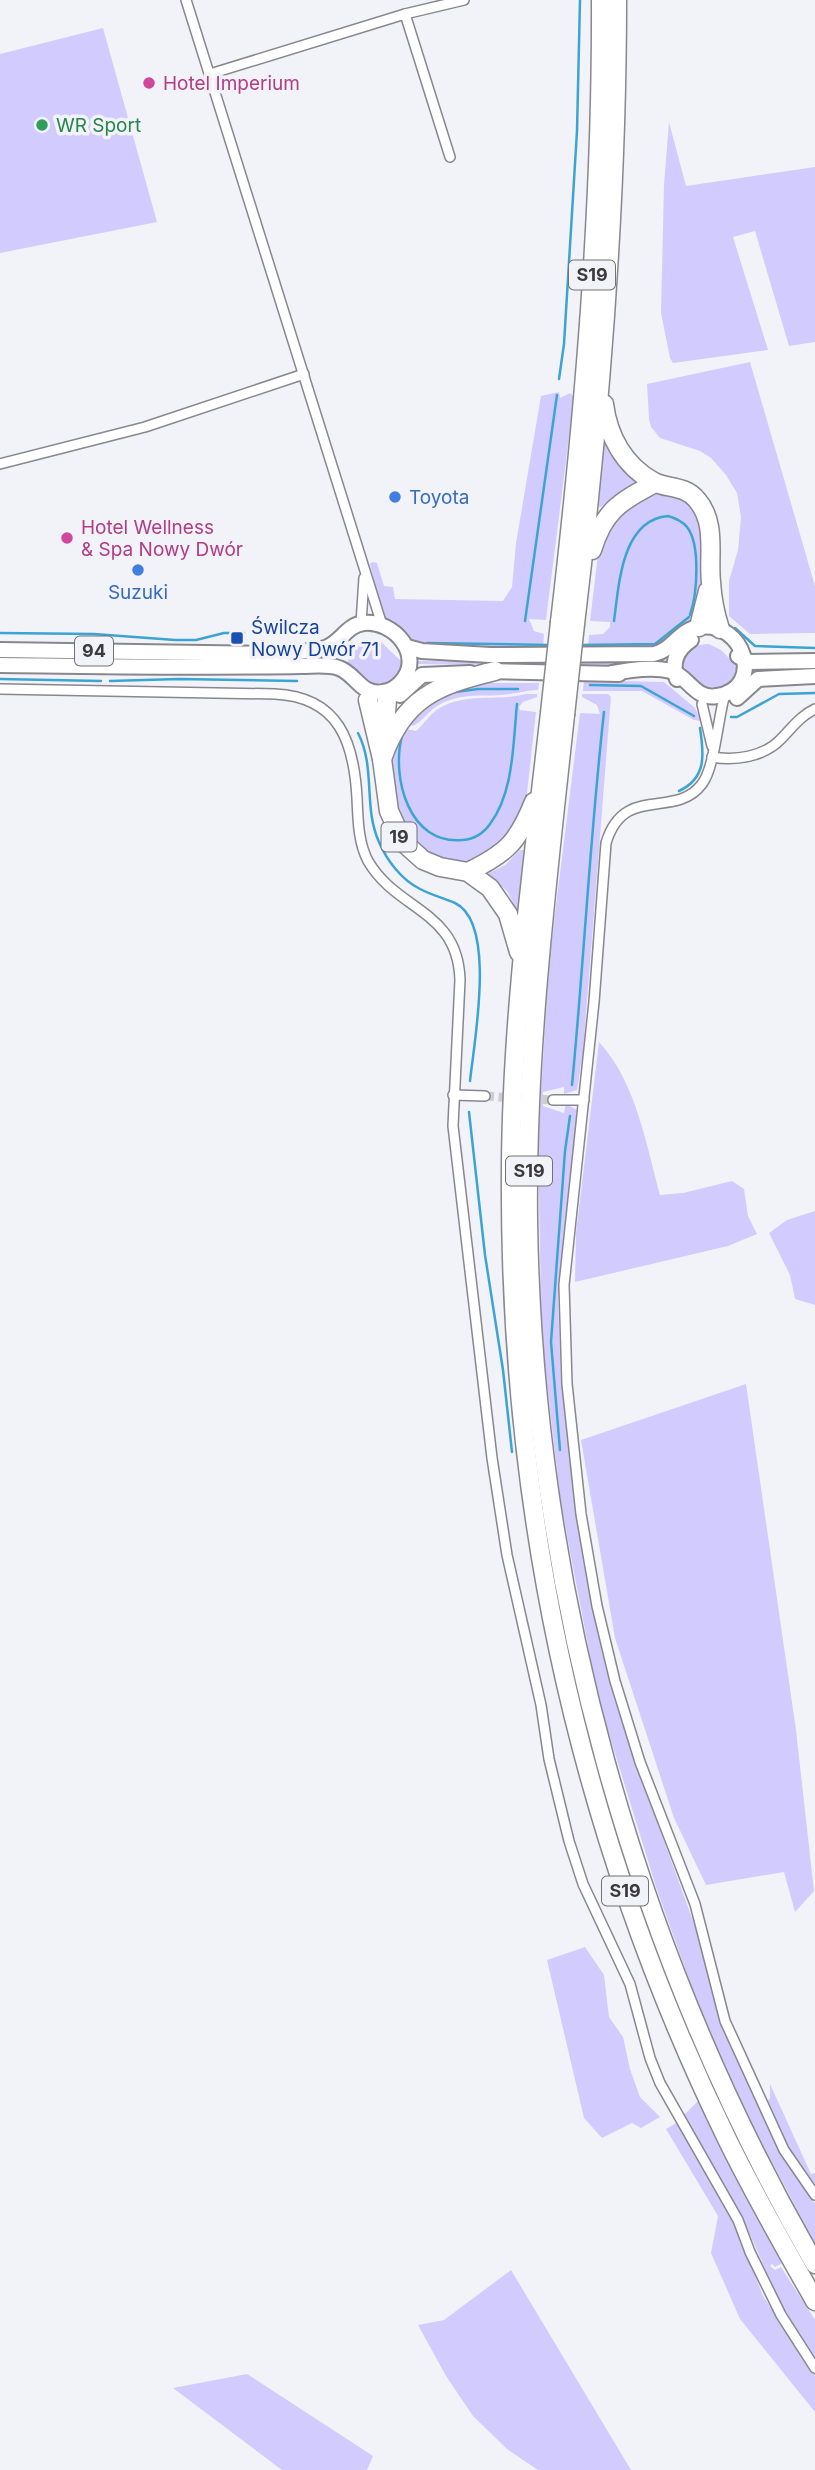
<svg xmlns="http://www.w3.org/2000/svg" width="815" height="2470" font-family="Inter,sans-serif">
<style>
.green{fill:#d1ccfd}
.lines{fill:none;stroke-linecap:round;stroke-linejoin:round}
.stream{stroke:#3ca4d2;stroke-width:2.5}
.minor-tunnel{stroke:#cdcdd3;stroke-width:9;stroke-dasharray:9 4.5;stroke-linecap:butt}
.minor-casing{stroke:#88878e;stroke-width:12}
.primary-casing{stroke:#88878e;stroke-width:18}
.motorway-casing{stroke:#88878e;stroke-width:21}
.minor{stroke:#fff;stroke-width:9}
.primary{stroke:#fff;stroke-width:14}
.motorway{stroke:#fff;stroke-width:18}
.motorway-bridge-casing{stroke:#88878e;stroke-width:21;stroke-linecap:butt}
.motorway-bridge{stroke:#fff;stroke-width:18}
.hotel-dot{fill:#d1479c;stroke:#f2f2f9;stroke-width:2.5}
.leisure-dot{fill:#2e9e5b;stroke:#f2f2f9;stroke-width:2.5}
.shop-dot{fill:#3f7fe0;stroke:#f2f2f9;stroke-width:2.5}
.transit-dot{fill:#1a4fb4;stroke:#f2f2f9;stroke-width:2.5}
.labels{text-anchor:middle;stroke-width:7;stroke-linejoin:round;paint-order:stroke}
.shield{fill:#f2f2f9;stroke:#727175;stroke-width:2}
.shield-label{font-size:18px;font-weight:bold;fill:#3b3a3d}
.hotel-label{font-size:19px;fill:#b23c85;stroke:#f2f2f9;text-anchor:start}
.leisure-label{font-size:19px;fill:#27864d;stroke:#f2f2f9;text-anchor:start}
.shop-label{font-size:19px;fill:#366cbe;stroke:#f2f2f9;text-anchor:start}
.transit-label{font-size:19px;fill:#164399;stroke:#f2f2f9;text-anchor:start}
</style>
<rect width="100%" height="100%" fill="#f2f2f9"/>
<g class="green">
<path d="M103,28L157,222L0,253V54Z"/>
<path d="M669,122L686,186L815,167V342L789,346L755,231L733,237L768,350L673,363L670,358L661,313L664,185Z"/>
<path d="M750,362L815,586V633L750,634L729,616V581L738,550L741,517L737,493L726,475L711,458L700,451L660,438L651,427L649,419L647,384Z"/>
<path d="M559,392L560,398L570,393L574,397L546,620L529,619L534,631L544,634L543,650L418,645L385,618L380,607L370,564L372,562L377,563L384,586L393,587L395,599L503,601L512,587L516,543L541,396Z"/>
<path d="M604,440C609,459 624,472 640,482L617,494L601,507L598,506Z"/>
<path d="M656,494C706,492 706,542 702,580C701,590 702,603 699,613C696,622 685,623 678,629C671,634 665,643 659,649L588,650L589,635L603,634L610,627V622L590,621L599,546L605,528L642,497Z"/>
<path d="M367,640L381,642L401,661C399,679 386,687 369,682L348,663C348,651 355,643 367,640Z"/>
<path d="M709,644L721,650L737,666L734,677L723,687H705L683,667C685,652 694,644 709,644Z"/>
<path d="M416,661H418L667,664L664,667L417,664Z"/>
<path d="M584,680L664,682L695,708L701,721L694,720L642,691H583Z"/>
<path d="M467,683H539L538,690C527,690 520,693 510,694C485,698 463,691 439,705C429,710 423,721 413,726L404,722L416,707Z"/>
<path d="M526,694H537V697L523,702L519,707L520,710L536,712L526,802L509,840L473,861L460,862L435,856L416,843L408,832L400,815L393,779V758L401,728L416,731C423,725 428,717 435,711C463,691 495,702 526,694Z"/>
<path d="M582,694H608L611,697L583,1052L577,1090L564,1094V1087L543,1092V1106L564,1113L566,1104L577,1110L558,1302L561,1380L575,1500L598,1635L611,1688L633,1755L697,1932L720,2023L777,2147L815,2204V2243L747,2115L707,2030L657,1890L598,1698L561,1504L545,1367L541,1302L538,1142L549,962L580,713L600,714L597,705L582,697Z"/>
<path d="M520,850H525L518,911L507,891L487,874L505,865Z"/>
<path d="M599,1042C636,1082 646,1144 660,1195L683,1193L732,1181L744,1189L748,1216L757,1234L728,1246L575,1282L576,1233Z"/>
<path d="M815,1211V1305L795,1299L790,1275L769,1233L787,1220Z"/>
<path d="M746,1384L796,1730L814,1891L795,1912L784,1872L706,1885L674,1818L615,1638L581,1440Z"/>
<path d="M585,1947L604,1975L609,2017L623,2037L630,2069L640,2097L660,2117L641,2128L632,2123L602,2138L584,2118L547,1960Z"/>
<path d="M770,2084L811,2174L815,2173V2184L789,2151L767,2102L770,2098Z"/>
<path d="M699,2100L729,2164L782,2263L775,2267L772,2264L770,2266L775,2270L781,2267L815,2320V2357L780,2303L749,2232L683,2116Z"/>
<path d="M678,2122L735,2223L763,2296L815,2375V2412L740,2319L711,2253L718,2216L666,2129Z"/>
<path d="M511,2270L631,2470H538L507,2449L473,2416L446,2376L418,2325L444,2320Z"/>
<path d="M247,2374L373,2456L367,2470H282L173,2388Z"/>
</g>
<g class="lines">
<g class="stream">
<path d="M559,379L564,344L577,131L580,0"/>
<path d="M525,621L557,395"/>
<path d="M614,621C619,586 621,520 668,516C675,518 682,521 687,527C701,545 697,595 690,615"/>
<path d="M735,628L755,646L815,648"/>
<path d="M0,633L94,634L175,640H196L224,633H244"/>
<path d="M427,643L549,645"/>
<path d="M580,645L655,644L689,617"/>
<path d="M0,679L101,681"/>
<path d="M110,681L179,679L297,681"/>
<path d="M590,685L641,686L694,716"/>
<path d="M455,692L478,689H518"/>
<path d="M731,717H737L779,694L815,693"/>
<path d="M358,733C376,768 363,807 379,842C387,861 402,880 420,889C431,895 444,898 455,903C497,923 474,1042 470,1081"/>
<path d="M402,736C391,777 409,846 463,840C474,839 483,834 490,824C514,792 513,743 517,704"/>
<path d="M679,791C707,778 704,754 700,728"/>
<path d="M572,1085C584,961 590,836 604,712"/>
<path d="M469,1112L485,1255L503,1370L512,1452"/>
<path d="M560,1450L551,1342L565,1151L570,1116"/>
</g>
<g class="minor-tunnel">
<path d="M485,1096L515,1098"/>
<path d="M529,1099L553,1100"/>
</g>
<g class="minor-casing">
<g id="minor">
<path d="M186,0L382,625"/>
<path d="M405,14L464,0"/>
<path d="M210,74L405,14L450,157"/>
<path d="M0,464L145,427L304,374"/>
<path d="M361,623L364,578"/>
<path d="M0,689L275,694C339,697 354,742 357,798C358,819 358,842 368,861C397,911 458,910 460,980L453,1126L492,1458L507,1555L541,1705L549,1759L569,1841L583,1884L630,1984L650,2058L660,2083L738,2220L750,2252L781,2315L815,2368"/>
<path d="M725,694C718,717 715,767 702,784C675,820 624,783 606,843L594,1002L564,1285L567,1384L581,1514L597,1606L615,1681L640,1762L695,1904L725,2021L784,2150L815,2195"/>
<path d="M702,704L712,746"/>
<path d="M712,757C735,761 764,757 781,739C792,728 800,716 815,709"/>
<path d="M453,1095L485,1096"/>
<path d="M553,1100H584"/>
</g>
</g>
<g class="primary-casing">
<g id="primary">
<path d="M407,647L422,651L490,655L654,654C673,650 679,630 699,627C744,620 766,688 717,696C695,700 689,677 671,671C653,666 630,670 612,673"/>
<path d="M0,650L276,654"/>
<path d="M738,656L749,662L815,661"/>
<path d="M0,665C101,666 201,668 302,666C313,666 328,664 339,668C356,674 361,696 383,692C390,691 396,688 401,682C425,656 394,620 364,623C346,625 341,643 325,648C308,654 285,651 267,653"/>
<path d="M486,671L619,674"/>
<path d="M677,679C671,663 676,650 691,640"/>
<path d="M400,695L422,675L470,673"/>
<path d="M737,698L758,679L815,676"/>
</g>
</g>
<g class="motorway-casing">
<g id="motorway">
<path d="M604,404C608,436 624,466 654,482C668,489 685,485 697,500C717,523 708,555 711,582C712,598 715,614 720,629"/>
<path d="M592,550C604,510 620,502 655,483"/>
<path d="M560,622C584,416 602,208 601,0"/>
<path d="M575,624C600,417 617,209 617,0"/>
<path d="M699,627L708,591"/>
<path d="M368,700L382,759L389,811L403,842L423,860L440,867L468,872L490,888L508,914L519,952"/>
<path d="M550,713C533,864 512,1014 511,1166C508,1507 578,1834 728,2141C755,2196 785,2248 815,2301"/>
<path d="M565,715C547,883 526,1051 528,1220C533,1584 633,1949 815,2264"/>
<path d="M384,738L387,700"/>
<path d="M382,759C403,698 437,685 495,671"/>
<path d="M468,872C507,853 518,842 534,802"/>
</g>
</g>
<use href="#minor" class="minor"/>
<use href="#primary" class="primary"/>
<use href="#motorway" class="motorway"/>
<g class="motorway-bridge-casing">
<g id="motorway-bridge">
<path d="M550,713L560,622"/>
<path d="M565,715L575,624"/>
</g>
</g>
<use href="#motorway-bridge" class="motorway-bridge"/>
</g>
<g class="hotel-dot">
<circle cx="149" cy="83" r="7"/>
<circle cx="67" cy="538" r="7"/>
</g>
<circle class="leisure-dot" cx="42" cy="125" r="7"/>
<g class="shop-dot">
<circle cx="395" cy="497" r="7"/>
<circle cx="138" cy="570" r="7"/>
</g>
<rect class="transit-dot" x="230" y="631" width="14" height="14" rx="3.5"/>
<g class="labels">
<g class="shield">
<rect x="569" y="260.5" width="46" height="29" rx="5"/>
<rect x="75" y="636.5" width="38" height="29" rx="5"/>
<rect x="381.5" y="822.5" width="35" height="29" rx="5"/>
<rect x="506" y="1156.5" width="46" height="29" rx="5"/>
<rect x="602" y="1876.5" width="46" height="29" rx="5"/>
</g>
<g class="shield-label">
<text x="592" y="281">S19</text>
<text x="94" y="657">94</text>
<text x="399" y="843">19</text>
<text x="529" y="1177">S19</text>
<text x="625" y="1897">S19</text>
</g>
<g class="hotel-label">
<text x="163" y="90">Hotel Imperium</text>
<text x="81" y="534">Hotel Wellness<tspan x="81" dy="22">&amp; Spa Nowy Dwór</tspan></text>
</g>
<g class="leisure-label">
<text x="56" y="132">WR Sport</text>
</g>
<g class="shop-label">
<text x="409" y="504">Toyota</text>
<text x="138" y="599" text-anchor="middle">Suzuki</text>
</g>
<g class="transit-label">
<text x="251" y="634">Świlcza<tspan x="251" dy="22">Nowy Dwór 71</tspan></text>
</g>
</g>
</svg>
